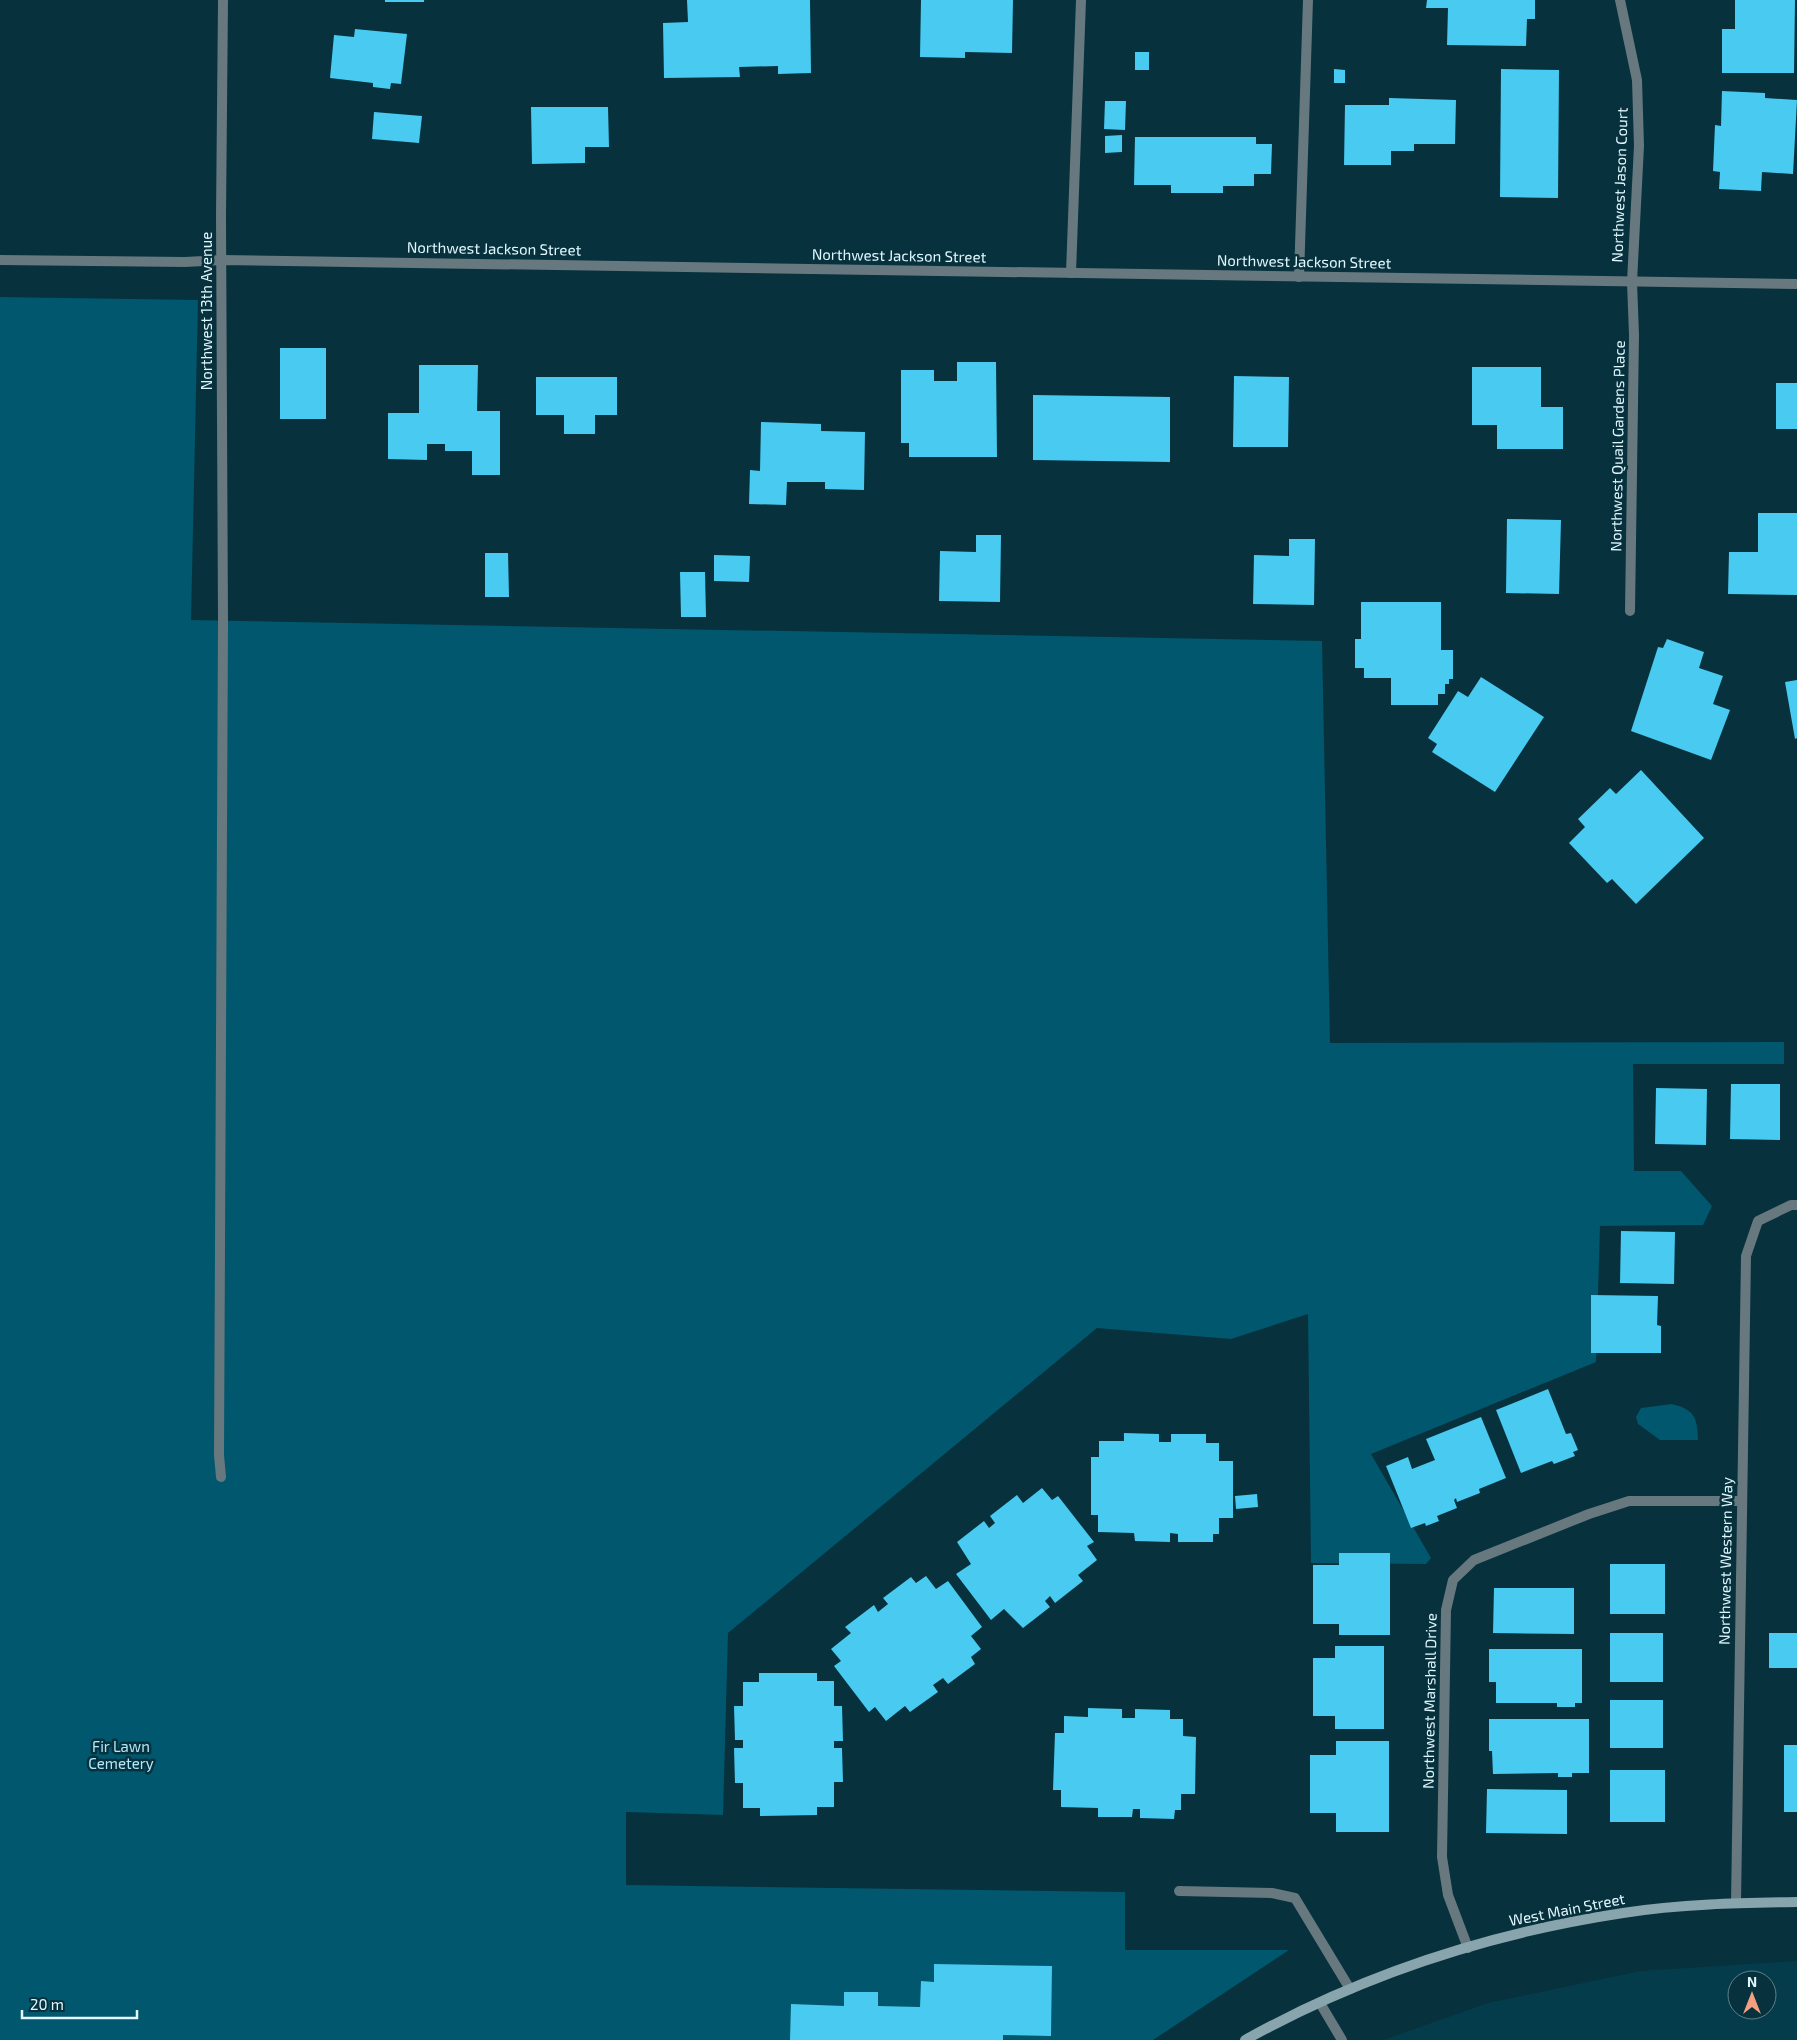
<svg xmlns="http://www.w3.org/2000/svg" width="1797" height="2040" font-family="'Exo 2',sans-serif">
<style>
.built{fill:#043c4b;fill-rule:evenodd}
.green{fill:#01576d}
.building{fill:#48caf1}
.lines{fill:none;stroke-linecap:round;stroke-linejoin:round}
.lane{stroke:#67787e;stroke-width:10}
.street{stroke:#67787e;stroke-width:10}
.secondary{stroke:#88a4ad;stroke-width:10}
.labels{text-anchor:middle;stroke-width:5;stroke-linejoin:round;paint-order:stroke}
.street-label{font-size:15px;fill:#e1f7fe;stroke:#06313d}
.park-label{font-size:15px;fill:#b1e8fb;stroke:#06313d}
</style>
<rect width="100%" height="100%" fill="#06313d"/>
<path class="built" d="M1797,1961V2040H1383L1488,2003L1640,1971ZM1737,1980H1767V2010H1737Z"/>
<g class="green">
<path d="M0,297L198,300L191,620L1322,641L1330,1043L1784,1042V1064H1633L1634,1171H1681L1712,1206L1703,1225L1600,1226L1596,1362L1371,1454L1431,1558L1426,1564L1311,1563L1308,1314L1231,1339L1097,1328L728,1633L723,1815L626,1812V1885L1125,1892V1950H1289L1153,2040H0Z"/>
<path d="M1672,1404C1695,1410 1697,1417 1698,1440H1660L1638,1424L1636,1417L1641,1408Z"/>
</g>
<g class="building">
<rect x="385" y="0" width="39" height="2"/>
<path d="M687,0H810L811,73L778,74V66L739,67L740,77L664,78L663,23L688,22Z"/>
<path d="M921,0H1013L1012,53L965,52V58L920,57Z"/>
<path d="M1427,0H1535V19H1527L1526,46L1447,45L1448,8H1426Z"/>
<path d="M1735,0H1795L1794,73H1722V29H1735Z"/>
<path d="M355,29L407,34L401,84L391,83L390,89L373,87V83L330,78L334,35L354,37Z"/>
<rect x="1135" y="52" width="14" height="18"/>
<path d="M1334,69L1345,70V83H1334Z"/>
<path d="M1501,69L1559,70L1558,198L1500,197Z"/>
<path d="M1722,91L1765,93V98L1797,100L1793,174L1762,172L1761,191L1719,189L1720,172L1713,171L1715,125L1721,126Z"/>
<path d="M1389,98L1456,100L1455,144H1414V151H1391V165H1344L1345,105H1389Z"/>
<path d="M1105,101H1126L1125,130L1104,129Z"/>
<path d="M531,107H608L609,147H585V163L532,164Z"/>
<path d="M374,112L422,116L419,143L372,139Z"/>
<path d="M1122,135V152L1105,153V136Z"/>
<path d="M1135,137H1256V144H1272L1271,174H1254V186H1223V193H1171V185H1134Z"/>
<rect x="280" y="348" width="46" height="71"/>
<path d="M957,362H996L997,457H909V443H901V370H934V381H957Z"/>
<path d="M419,365H478L477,411H500V475H472V451H445V444H427V460L388,459V413H419Z"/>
<path d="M1472,367H1541V407H1563V449H1497V425H1472Z"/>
<path d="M1234,376L1289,377L1288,447H1233Z"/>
<path d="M536,377H617V415H595V434H564V415H536Z"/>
<rect x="1776" y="383" width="21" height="46"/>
<path d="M1033,395L1170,397V462L1033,460Z"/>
<path d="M761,422L821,424V431L865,432L864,490L825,489V482H787L786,505L749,504L750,470L760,471Z"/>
<path d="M1758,513H1797V595L1728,594L1729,552H1758Z"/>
<path d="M1507,519L1561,520L1559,594L1506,593Z"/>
<path d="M976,535H1001L1000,602L939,601L940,551L976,552Z"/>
<path d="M1289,539H1315L1314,605L1253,604L1254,555L1289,556Z"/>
<path d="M485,553H508L509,597H485Z"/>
<path d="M714,555L750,556L749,582L714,581Z"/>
<path d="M680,572H705L706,617H681Z"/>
<path d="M1361,602H1441V650H1453V679H1449V684H1445V694H1438V705H1391V678H1364V668H1355V639H1361Z"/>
<path d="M1667,639L1704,652L1699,668L1723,676L1713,704L1730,710L1711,760L1631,731L1658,647L1663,648Z"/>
<path d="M1481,677L1544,717L1495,792L1432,752L1437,744L1428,738L1458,691L1468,697Z"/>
<path d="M1797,680V738L1795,739L1785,682Z"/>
<path d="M1641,770L1704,838L1636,904L1612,879L1607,883L1569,843L1585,827L1578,819L1610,788L1616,794Z"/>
<path d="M1731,1084H1780V1140L1730,1139Z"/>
<path d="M1656,1088L1707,1089L1706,1145L1655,1144Z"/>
<path d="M1621,1231L1675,1232L1674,1284L1620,1283Z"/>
<path d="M1591,1295L1658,1296L1657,1325L1661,1326V1353H1591Z"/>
<path d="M1548,1389L1566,1434L1571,1433L1578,1450L1573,1452L1575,1456L1554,1464L1552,1461L1521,1473L1496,1410Z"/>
<path d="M1481,1417L1506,1478L1479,1489L1480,1493L1457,1502L1456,1498L1454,1500L1457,1508L1437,1516L1439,1521L1426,1526L1425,1523L1411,1528L1386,1466L1408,1457L1412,1469L1435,1460L1426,1439Z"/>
<path d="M1124,1433L1159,1434V1442H1171V1434H1206V1443H1219V1461H1233V1518H1219V1534H1213V1542H1178V1534L1170,1533V1542L1135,1541L1134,1533L1098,1532V1515H1091V1457H1099V1441H1124Z"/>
<path d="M1042,1488L1052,1500L1058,1496L1094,1542L1087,1546L1097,1560L1078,1575L1083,1581L1055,1603L1050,1596L1045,1601L1050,1607L1023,1628L1004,1609L991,1620L956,1574L971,1564L957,1542L984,1521L989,1528L995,1523L990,1516L1017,1495L1023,1503Z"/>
<path d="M1257,1494L1258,1507L1236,1509L1235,1496Z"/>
<path d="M1339,1553H1390V1635H1339V1624H1313V1565H1339Z"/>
<rect x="1610" y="1564" width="55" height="50"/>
<path d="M926,1576L936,1589L948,1581L982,1627L971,1636L981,1649L971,1657L975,1664L948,1684L943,1678L933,1685L938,1692L910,1712L905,1706L886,1721L875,1707L869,1712L834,1666L841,1661L831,1649L851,1633L845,1627L874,1605L878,1612L888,1604L883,1598L911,1577L916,1583Z"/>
<path d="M1494,1588H1574V1634L1493,1633Z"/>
<rect x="1610" y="1633" width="53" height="49"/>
<rect x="1769" y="1633" width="28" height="35"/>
<path d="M1335,1646H1384V1729H1335V1716H1313V1658H1335Z"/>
<path d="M1489,1649H1582V1703H1575V1707H1557V1703H1496V1682H1489Z"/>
<path d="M759,1673H817V1681H834V1706H842L843,1741H834V1748H842L843,1782H834V1807H817V1815L760,1816V1808H743V1783H735L734,1748H743V1740H735L734,1706H743V1682H759Z"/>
<rect x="1610" y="1700" width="53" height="48"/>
<path d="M1088,1708L1122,1709V1718H1135V1709L1170,1710V1719H1183V1736L1196,1737L1195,1794H1181V1810H1175L1174,1819L1140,1818V1809H1133L1132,1817H1098V1808L1061,1807V1790H1053L1055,1733H1064V1716L1088,1717Z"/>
<path d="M1489,1719H1589V1773H1572V1777H1558V1773L1493,1774L1492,1751H1489Z"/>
<path d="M1336,1741H1389V1832H1336V1813H1310V1755H1336Z"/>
<rect x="1784" y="1745" width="13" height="67"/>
<rect x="1610" y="1770" width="55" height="52"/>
<path d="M1487,1789L1567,1790V1834L1486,1833Z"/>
<path d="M934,1964L1052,1966L1051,2036L1003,2035V2040H790L791,2004L844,2006V1992H878V2006L920,2007L921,1981L934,1982Z"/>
</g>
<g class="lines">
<g class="lane">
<path d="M1071,273L1081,0"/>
<path d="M1299,277L1308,0"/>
<path d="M221,1477L219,1455L223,621"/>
<path d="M1320,2003L1342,2040"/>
</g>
<g class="street">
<path d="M223,0L221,216L223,621"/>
<path d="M1620,0L1637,80L1639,146L1632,282L1634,335L1630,611"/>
<path d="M0,260L185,262L222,260L1797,284"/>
<path d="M1179,1891L1272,1893L1295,1898L1350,1989"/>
<path d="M1736,1903L1746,1256L1758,1221L1791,1205H1797"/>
<path d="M1468,1948L1448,1895L1442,1857L1446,1610L1453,1580L1474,1560L1589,1514L1629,1501H1742"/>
</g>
<path class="secondary" d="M1245,2040C1362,1975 1491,1933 1623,1913C1680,1904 1739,1903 1797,1902"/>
</g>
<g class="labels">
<g class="street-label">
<text transform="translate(1620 185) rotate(-88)" y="5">Northwest Jason Court</text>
<text transform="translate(494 249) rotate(1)" y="5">Northwest Jackson Street</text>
<text transform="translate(899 256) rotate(1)" y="5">Northwest Jackson Street</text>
<text transform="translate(1304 262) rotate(1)" y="5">Northwest Jackson Street</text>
<text transform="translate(207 311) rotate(-90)" y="5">Northwest 13th Avenue</text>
<text transform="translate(1618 446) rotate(-89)" y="5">Northwest Quail Gardens Place</text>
<text transform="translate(1726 1561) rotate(-89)" y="5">Northwest Western Way</text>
<text transform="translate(1430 1701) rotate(-89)" y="5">Northwest Marshall Drive</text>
<text transform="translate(1567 1910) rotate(-11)" y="5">West Main Street</text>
</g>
<g class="park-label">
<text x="121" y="1752">Fir Lawn<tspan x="121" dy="17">Cemetery</tspan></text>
</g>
</g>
<g transform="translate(1752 1995)"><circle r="24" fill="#06313d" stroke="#5e808a"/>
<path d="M0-4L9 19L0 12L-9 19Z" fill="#f2a080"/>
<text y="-8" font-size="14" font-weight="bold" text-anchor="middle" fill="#e1f7fe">N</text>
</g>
<path d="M22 2010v8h115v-8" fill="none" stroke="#e1f7fe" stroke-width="2.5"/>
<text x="30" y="2010" font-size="15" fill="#e1f7fe" stroke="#06313d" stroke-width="4" paint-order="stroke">20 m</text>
</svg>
